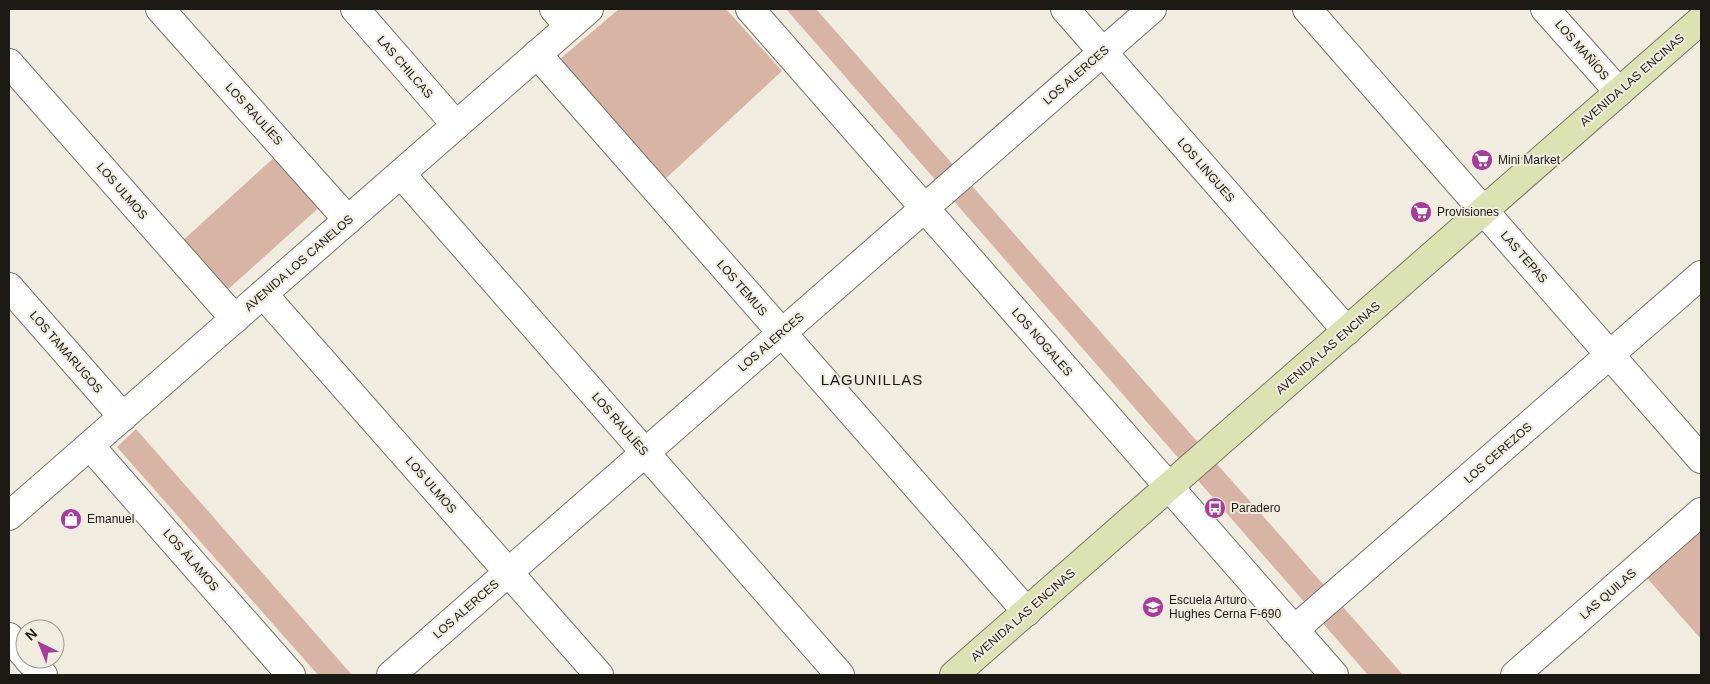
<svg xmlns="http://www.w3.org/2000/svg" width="1710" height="684" font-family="Helvetica,sans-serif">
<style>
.green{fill:#d8b4a4}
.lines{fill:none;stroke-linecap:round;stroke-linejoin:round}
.street-casing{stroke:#777469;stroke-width:30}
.secondary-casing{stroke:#777469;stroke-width:30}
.street{stroke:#fff;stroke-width:28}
.secondary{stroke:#dce3b2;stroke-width:28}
.labels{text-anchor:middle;stroke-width:4;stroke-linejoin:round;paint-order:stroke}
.street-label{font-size:12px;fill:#1b1a15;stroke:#f0ece0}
.poi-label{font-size:12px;fill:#1b1a15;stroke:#f0ece0;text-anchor:start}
.quarter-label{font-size:15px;letter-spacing:1px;fill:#1b1a15;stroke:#f0ece0}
</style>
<rect width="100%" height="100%" fill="#f0ece0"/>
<g class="green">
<path d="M619,9H726L782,71L663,181L560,59Z"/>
<path d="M786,9H816L1403,675H1368Z"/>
<path d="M277,155L323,204L225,292L181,242Z"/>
<path d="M136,429L352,675H318L117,447Z"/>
<path d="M1701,515V639L1639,569Z"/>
</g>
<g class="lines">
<g class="street-casing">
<g id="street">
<path d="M160,9L348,220"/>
<path d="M355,9L456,125"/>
<path d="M554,9L569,26"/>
<path d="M750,9L1334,675"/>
<path d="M1065,9L1347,331"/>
<path d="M1307,9L1701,459"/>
<path d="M1545,9L1619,92"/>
<path d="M537,54L1027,612"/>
<path d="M9,63L235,319"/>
<path d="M401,174L840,675"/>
<path d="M9,287L123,417"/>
<path d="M263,294L599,675"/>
<path d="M90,446L291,675"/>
<path d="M9,516L589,9"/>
<path d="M1294,630L1701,275"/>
<path d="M9,637L25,655"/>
<path d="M28,659L43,675"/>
<path d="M391,675L1152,9"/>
<path d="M1515,675L1701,512"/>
</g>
</g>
<g class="secondary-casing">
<path id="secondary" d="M954,675L1701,20"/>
</g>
<use href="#street" class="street"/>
<use href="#secondary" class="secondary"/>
</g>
<defs>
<g id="supermarket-disc" transform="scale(1.125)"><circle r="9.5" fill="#a73c9c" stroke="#f0ece0"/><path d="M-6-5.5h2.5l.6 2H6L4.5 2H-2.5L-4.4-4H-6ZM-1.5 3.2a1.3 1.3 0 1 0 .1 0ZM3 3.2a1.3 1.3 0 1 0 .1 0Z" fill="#fff"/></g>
<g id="bus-disc" transform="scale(1.125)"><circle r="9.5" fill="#a73c9c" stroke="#f0ece0"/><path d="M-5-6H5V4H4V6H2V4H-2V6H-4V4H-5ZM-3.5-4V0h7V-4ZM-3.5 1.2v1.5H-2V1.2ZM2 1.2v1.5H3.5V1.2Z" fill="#fff"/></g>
<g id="shop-disc" transform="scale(1.125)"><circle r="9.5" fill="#a73c9c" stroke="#f0ece0"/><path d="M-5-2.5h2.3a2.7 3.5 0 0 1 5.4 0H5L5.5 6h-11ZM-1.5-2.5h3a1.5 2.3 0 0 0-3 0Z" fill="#fff"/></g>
<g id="school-disc" transform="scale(1.125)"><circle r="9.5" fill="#a73c9c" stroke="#f0ece0"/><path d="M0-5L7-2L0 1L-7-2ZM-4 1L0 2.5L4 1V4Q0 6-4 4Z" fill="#fff"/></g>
</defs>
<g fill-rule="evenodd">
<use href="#supermarket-disc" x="1482" y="160"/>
<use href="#supermarket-disc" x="1421" y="212"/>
<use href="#bus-disc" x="1215" y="508"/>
<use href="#shop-disc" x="71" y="519"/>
<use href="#school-disc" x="1153" y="607"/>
</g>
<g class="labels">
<g class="street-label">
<text transform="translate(1582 50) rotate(49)" y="4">LOS MAÑÍOS</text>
<text transform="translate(405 67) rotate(49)" y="4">LAS CHILCAS</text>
<text transform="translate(1076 75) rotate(-41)" y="4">LOS ALERCES</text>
<text transform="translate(1632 80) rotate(-41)" y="4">AVENIDA LAS ENCINAS</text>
<text transform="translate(254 114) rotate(48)" y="4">LOS RAULÍES</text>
<text transform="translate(1206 170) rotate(49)" y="4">LOS LINGUES</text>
<text transform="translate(122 191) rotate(49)" y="4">LOS ULMOS</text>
<text transform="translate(1524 257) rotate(49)" y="4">LAS TEPAS</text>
<text transform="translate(299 263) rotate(-41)" y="4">AVENIDA LOS CANELOS</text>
<text transform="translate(742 288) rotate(49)" y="4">LOS TEMUS</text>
<text transform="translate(771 342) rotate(-41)" y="4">LOS ALERCES</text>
<text transform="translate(1042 342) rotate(49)" y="4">LOS NOGALES</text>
<text transform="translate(1328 348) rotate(-41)" y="4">AVENIDA LAS ENCINAS</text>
<text transform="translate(66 352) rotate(49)" y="4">LOS TAMARUGOS</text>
<text transform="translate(620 424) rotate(49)" y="4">LOS RAULÍES</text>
<text transform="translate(1498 453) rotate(-41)" y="4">LOS CEREZOS</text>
<text transform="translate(431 485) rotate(49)" y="4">LOS ULMOS</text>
<text transform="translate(191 560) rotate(49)" y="4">LOS ÁLAMOS</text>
<text transform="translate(1608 594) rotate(-41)" y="4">LAS QUILAS</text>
<text transform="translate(466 609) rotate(-41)" y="4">LOS ALERCES</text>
<text transform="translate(1023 615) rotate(-41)" y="4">AVENIDA LAS ENCINAS</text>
</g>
<g class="poi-label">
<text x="1498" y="164">Mini Market</text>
<text x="1437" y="216">Provisiones</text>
<text x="1231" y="512">Paradero</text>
<text x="87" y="523">Emanuel</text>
<text x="1169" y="604">Escuela Arturo<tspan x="1169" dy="14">Hughes Cerna F-690</tspan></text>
</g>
<g class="quarter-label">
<text x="872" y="385">LAGUNILLAS</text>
</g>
</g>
<rect width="1710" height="684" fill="none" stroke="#1b1a15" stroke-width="20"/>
<g transform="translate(40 644) rotate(317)"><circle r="24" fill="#f0ece0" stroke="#9b988f"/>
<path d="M0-4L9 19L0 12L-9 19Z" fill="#a73c9c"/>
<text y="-8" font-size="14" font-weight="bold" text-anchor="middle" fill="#1b1a15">N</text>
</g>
</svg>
